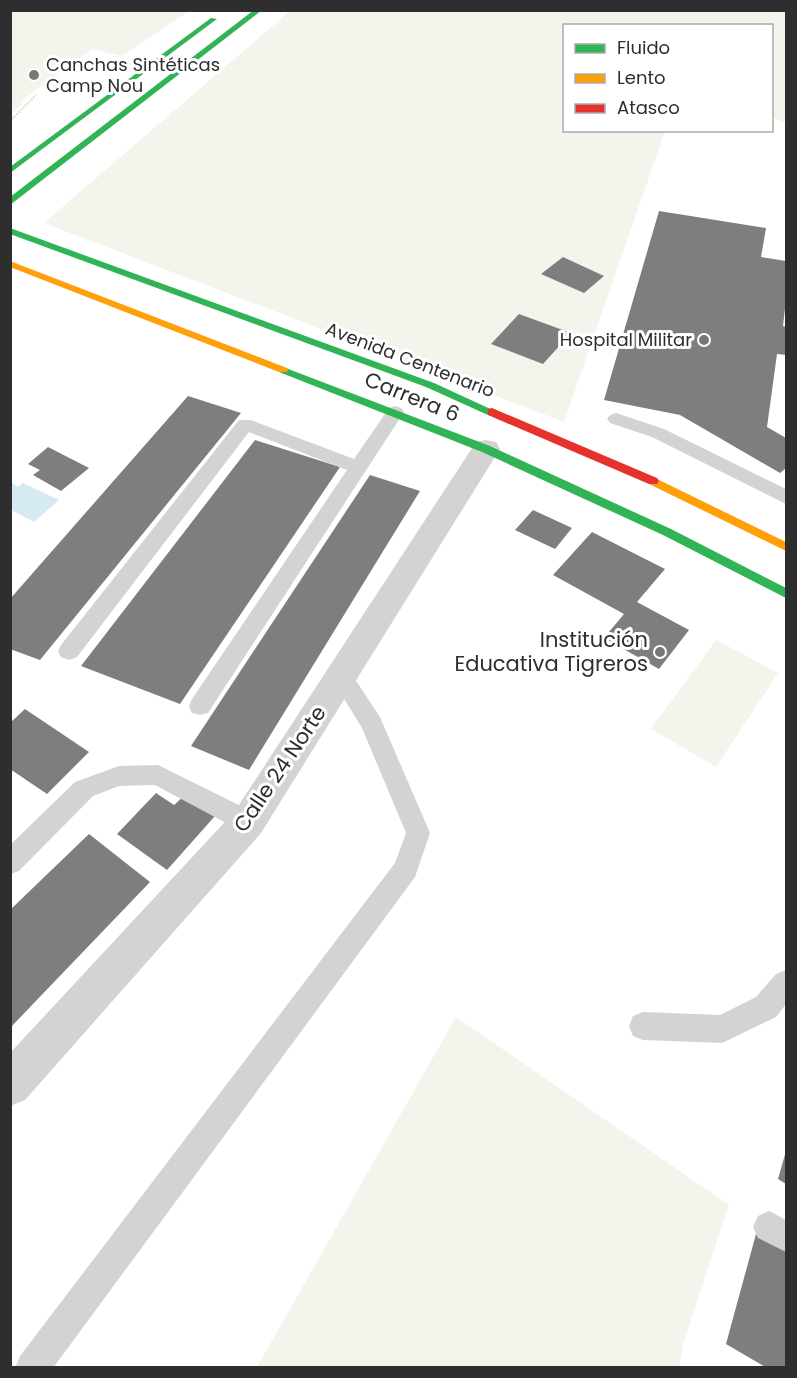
<svg xmlns="http://www.w3.org/2000/svg" width="797" height="1378" font-family="Poppins,sans-serif">
<style>
.green{fill:#f1f5eb}
.water{fill:#d6eaf4}
.building{fill:#7e7e7e}
.lines{fill:none;stroke-linecap:round;stroke-linejoin:round}
.path{stroke:#d3d3d3;stroke-width:2;stroke-dasharray:1.5 1.5;stroke-linecap:butt}
.lane{fill:#d3d3d3;fill-rule:evenodd}
.street{fill:#d3d3d3;fill-rule:evenodd}
.fast{fill:#30b455;fill-rule:evenodd}
.slow{fill:#ff9f0a;fill-rule:evenodd}
.jam{fill:#e5322d;fill-rule:evenodd}
.poi-dot{fill:#777;stroke:#fff;stroke-width:2}
.labels{text-anchor:middle;stroke-width:6;stroke-linejoin:round;paint-order:stroke}
.far-poi-label{font-size:18px;fill:#2e2e2e;stroke:#fff;text-anchor:start}
.far-street-label{font-size:18px;fill:#2e2e2e;stroke:#fff}
.street-label{font-size:21px;fill:#2e2e2e;stroke:#fff}
.poi-label{font-size:21px;fill:#2e2e2e;stroke:#fff;text-anchor:end}
</style>
<rect width="100%" height="100%" fill="#fff"/>
<g class="green">
<path d="M11,10H189V11L122,56L92,49L29,95L11,115Z"/>
<path d="M290,11H786V123L772,117V26H564V130L665,131L564,422L44,223Z"/>
<path d="M716,640L778,673L716,767L651,729Z"/>
<path d="M456,1017L729,1205L684,1341L679,1367H257Z"/>
</g>
<path class="water" d="M12,483L18,487L23,483L59,500L34,522L11,510Z"/>
<g class="building">
<path d="M659,211L766,228L761,257L786,261V300L783,326L786,327V355L777,354L767,427L786,438V468L780,473L680,415L604,400Z"/>
<path d="M563,257L604,276L584,293L541,274Z"/>
<path d="M519,314L571,333L543,364L491,344Z"/>
<path d="M188,396L241,413L40,660L10,649V599Z"/>
<path d="M255,440L340,467L180,704L81,666Z"/>
<path d="M48,447L89,468L61,491L33,475L40,470L28,464Z"/>
<path d="M370,475L420,491L249,770L191,746Z"/>
<path d="M533,510L572,528L555,549L515,530Z"/>
<path d="M592,532L665,569L637,602L689,630L659,669L604,638L624,614L553,575Z"/>
<path d="M25,709L89,752L47,794L10,769V723Z"/>
<path d="M156,793L174,805L184,796L215,816L167,870L117,834Z"/>
<path d="M89,834L150,882L10,1028V910Z"/>
<path d="M786,1151V1184L778,1179Z"/>
<path d="M756,1234L786,1250V1368H767L726,1344Z"/>
</g>
<g class="lines">
<path class="path" d="M10,121L36,95"/>
<g class="lane">
<path d="M395,406L401,408L404,412L208,713L200,715L192,713L189,706L192,699L347,470L249,432L77,657L69,660L61,657L58,651L61,645L239,420H251L354,459L389,408Z"/>
<path d="M616,413L664,429L786,489V504L652,437L610,423L607,419L610,415Z"/>
<path d="M341,667L349,670L380,717L430,833L415,877L53,1368H15L20,1356L395,863L406,833L362,728L330,676L333,670Z"/>
<path d="M158,765L257,814L260,822L257,830L248,833L239,830L155,785L119,786L93,796L19,871L10,874V845L75,782L119,766Z"/>
<path d="M786,970V1004L776,1017L722,1043L643,1040L633,1036L629,1026L633,1016L643,1012L720,1015L756,997L776,974Z"/>
<path d="M769,1211L786,1220V1252L758,1238L753,1227L758,1216Z"/>
</g>
<path class="street" d="M486,440L496,442L500,449L261,833L25,1100L10,1106V1053L235,811L476,442Z"/>
<g class="fast">
<path d="M254,10H262L10,205V197Z"/>
<path d="M211,18L217,19L10,173V167Z"/>
<path d="M10,228L434,383L497,412L492,416L488,415L426,387L10,234Z"/>
<path d="M283,367L490,446L671,529L786,588V598L663,535L482,452L279,372V368Z"/>
</g>
<g class="slow">
<path d="M10,261L287,368L288,370L287,372H279L10,267Z"/>
<path d="M653,477L786,542V551L649,484L647,481Z"/>
</g>
<path class="jam" d="M492,408L657,478L659,481L657,484H649L488,415V409Z"/>
</g>
<g class="poi-dot">
<circle cx="34" cy="75" r="6"/>
<circle cx="704" cy="340" r="6"/>
<circle cx="660" cy="652" r="6"/>
</g>
<g class="labels">
<g class="far-poi-label">
<text x="46" y="71">Canchas Sintéticas<tspan x="46" dy="21">Camp Nou</tspan></text>
<text x="692" y="346" text-anchor="end">Hospital Militar</text>
</g>
<g class="far-street-label">
<text transform="translate(410 360) rotate(21)" y="6">Avenida Centenario</text>
</g>
<g class="street-label">
<text transform="translate(412 397) rotate(22)" y="7">Carrera 6</text>
<text transform="translate(280 769) rotate(-56)" y="7">Calle 24 Norte</text>
</g>
<g class="poi-label">
<text x="648" y="647">Institución<tspan x="648" dy="24">Educativa Tigreros</tspan></text>
</g>
</g>
<rect width="797" height="1378" fill="none" stroke="#2e2e2e" stroke-width="24"/>
<rect x="563" y="24" width="210" height="108" fill="#ffffff" stroke="#ababab" stroke-width="1.5"/>
<rect x="575" y="44" width="30" height="9" fill="#30b455" stroke="#ababab" stroke-width="1.5"/>
<text x="617" y="54" font-size="18" fill="#2e2e2e">Fluido</text>
<rect x="575" y="74" width="30" height="9" fill="#ff9f0a" stroke="#ababab" stroke-width="1.5"/>
<text x="617" y="84" font-size="18" fill="#2e2e2e">Lento</text>
<rect x="575" y="104" width="30" height="9" fill="#e5322d" stroke="#ababab" stroke-width="1.5"/>
<text x="617" y="114" font-size="18" fill="#2e2e2e">Atasco</text>
</svg>
